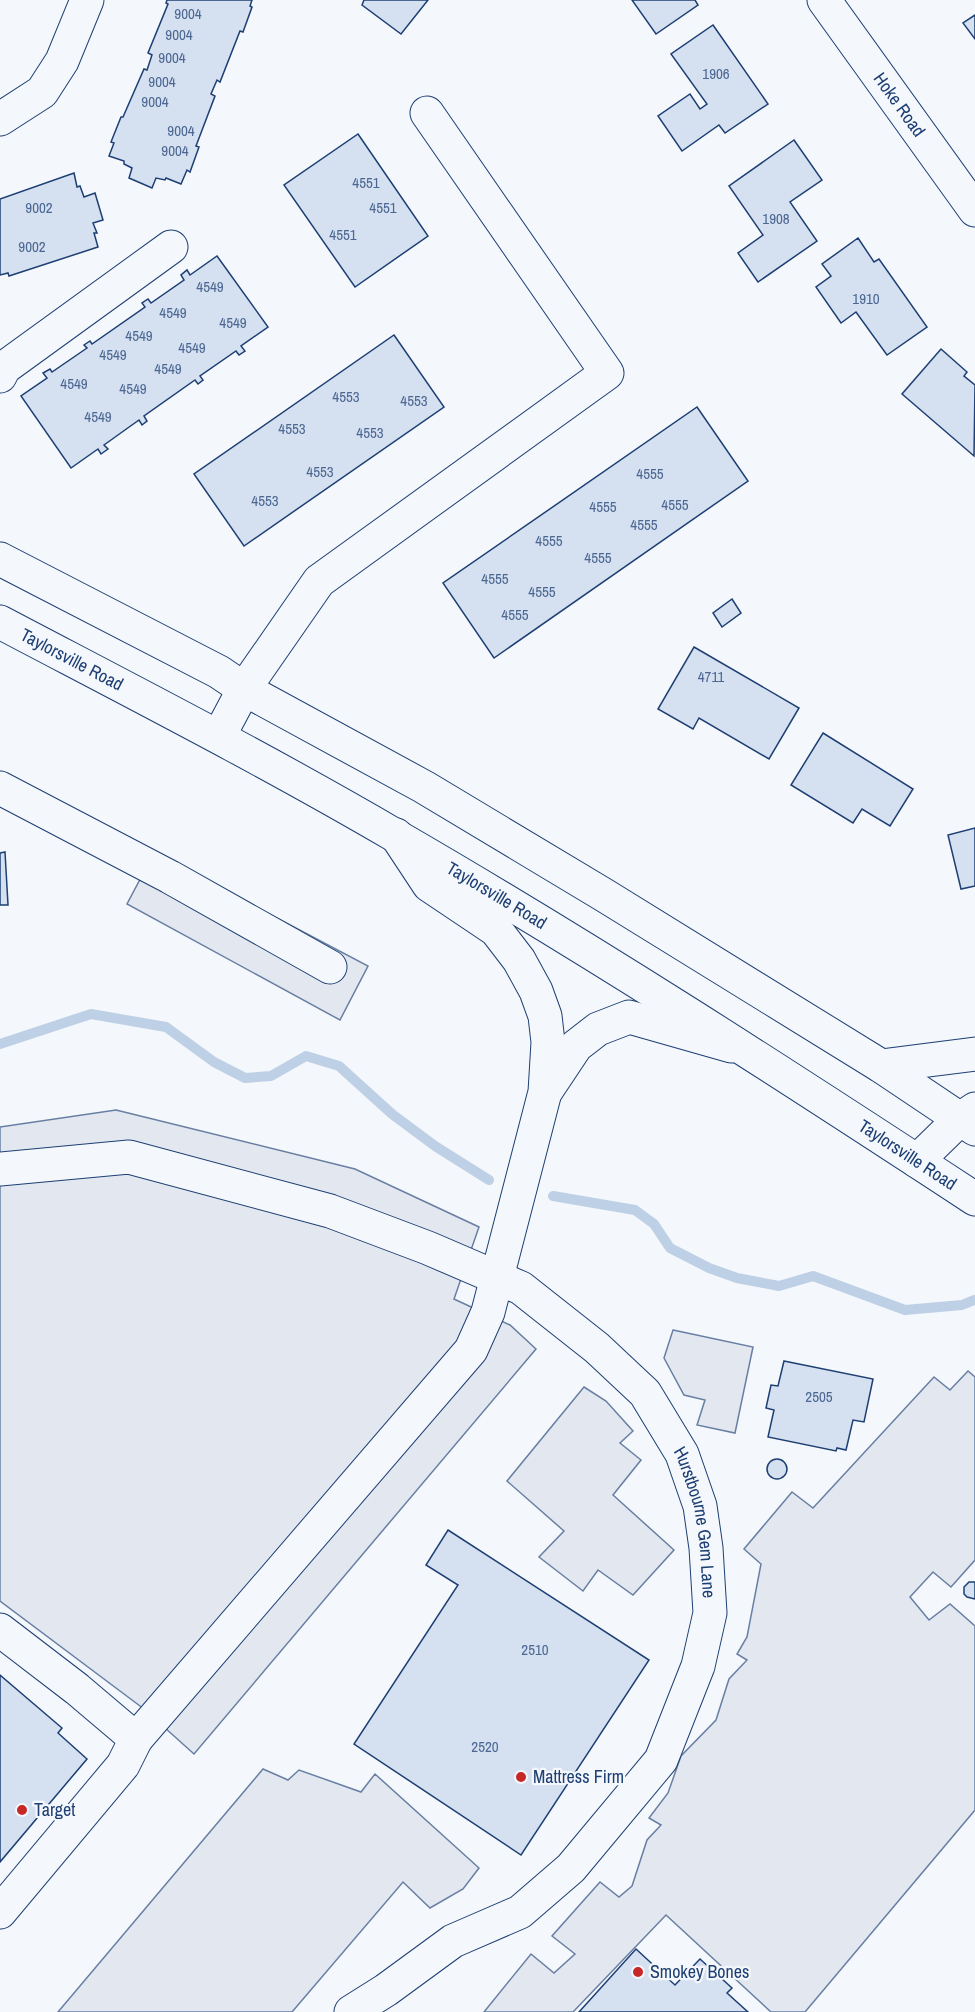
<svg xmlns="http://www.w3.org/2000/svg" width="975" height="2012" font-family="'Archivo Narrow',sans-serif">
<style>
.parking{fill:#e3e8f0;stroke:#687fa3;stroke-width:1.5}
.lines{fill:none;stroke-linecap:round;stroke-linejoin:round}
.stream{stroke:#bed0e5;stroke-width:10}
.building{fill:#d5e0f0;stroke:#1d3f73;stroke-width:1.5}
.minor-casing{stroke:#1d3f73;stroke-width:35}
.major-casing{stroke:#1d3f73;stroke-width:35}
.minor{stroke:#f4f7fb;stroke-width:33}
.major{stroke:#f4f7fb;stroke-width:33}
.poi-dot{fill:#c62828;stroke:#f4f7fb;stroke-width:2}
.labels{text-anchor:middle;stroke-width:4.5;stroke-linejoin:round;paint-order:stroke}
.number-label{font-size:15px;fill:#4b6792}
.street-label{font-size:18px;fill:#1d3f73;stroke:#f4f7fb}
.poi-label{font-size:18px;fill:#1d3f73;stroke:#f4f7fb;text-anchor:start}
</style>
<rect width="100%" height="100%" fill="#f4f7fb"/>
<g class="parking">
<path d="M154,853L368,966L340,1020L127,904Z"/>
<path d="M116,1110L355,1169L479,1227L454,1299L510,1325L536,1349L194,1754L144,1709L0,1601V1127Z"/>
<path d="M673,1330L753,1347L735,1433L697,1425L705,1400L684,1395L664,1358Z"/>
<path d="M968,1371L975,1377V1560L951,1587L933,1572L910,1597L929,1620L950,1604L975,1626V1810L805,2012H771L666,1915L573,2012H484L531,1954L554,1973L575,1954L552,1936L600,1882L619,1897L632,1886L647,1840L661,1825L649,1818L668,1793L681,1756L716,1720L729,1679L747,1660L737,1654L747,1637L761,1564L744,1549L792,1492L813,1508L934,1377L950,1390Z"/>
<path d="M584,1387L606,1401L633,1431L620,1443L641,1460L613,1495L674,1550L633,1595L598,1570L583,1591L539,1557L564,1531L507,1481Z"/>
<path d="M263,1769L288,1780L299,1770L361,1792L375,1774L479,1868L463,1889L430,1908L403,1882L292,2012H58Z"/>
</g>
<g class="lines">
<g class="stream">
<path d="M0,1044L91,1014L166,1027L214,1062L245,1078L271,1076L306,1056L339,1066L392,1114L435,1146L489,1180"/>
<path d="M553,1196L635,1210L654,1224L670,1248L709,1268L737,1278L779,1286L813,1276L905,1310L962,1305L974,1300"/>
</g>
</g>
<g class="building">
<path d="M167,0H252L250,6L252,7L243,32L240,31L220,82L217,80L211,94L215,96L196,146L199,147L190,172L187,170L181,184L166,178L165,180L156,178L152,188L129,178L132,168L124,164V161L109,156L114,143L111,142L121,117H123L144,69L147,70L152,55L148,53L168,4L166,3Z"/>
<path d="M364,0H428L401,34L362,5Z"/>
<path d="M632,0H695L698,5L656,34Z"/>
<path d="M975,15V39L963,23Z"/>
<path d="M713,25L768,104L725,133L719,125L682,151L658,116L690,94L700,109L707,104L671,54Z"/>
<path d="M358,134L428,236L355,287L284,185Z"/>
<path d="M794,140L822,180L790,202L817,241L758,282L738,253L763,235L729,186Z"/>
<path d="M74,173L77,187L80,186L84,197L95,193L103,220L93,223L97,233H94L98,247L9,276L8,273L0,275V199Z"/>
<path d="M858,238L874,262L879,259L927,327L887,355L856,312L841,323L816,287L831,276L822,264Z"/>
<path d="M217,256L268,327L241,346L245,351L239,355L236,351L200,376L203,380L198,384L195,380L144,416L147,421L142,425L139,420L104,445L108,449L101,454L98,449L71,468L21,396L47,378L43,373L50,369L52,372L87,348L84,345L90,341L92,344L145,307L142,303L148,299L151,303L184,280L181,275L187,270L190,275Z"/>
<path d="M394,335L444,407L244,546L194,474Z"/>
<path d="M941,349L967,372L964,376L975,385L974,456L902,394Z"/>
<path d="M697,407L748,481L494,658L443,583Z"/>
<path d="M732,599L741,613L722,627L713,613Z"/>
<path d="M694,647L799,708L769,759L699,718L693,729L658,709Z"/>
<path d="M823,733L913,789L890,826L862,809L853,823L791,785Z"/>
<path d="M975,828V886L961,889L948,835Z"/>
<path d="M5,852L8,905H0V853Z"/>
<path d="M784,1361L873,1379L864,1422L853,1420L846,1450L837,1448L836,1451L768,1437L774,1410L766,1408L771,1385L778,1386Z"/>
<circle cx="777" cy="1469" r="10"/>
<path d="M448,1530L649,1660L521,1855L354,1744L458,1585L426,1565Z"/>
<path d="M969,1582H975V1599L967,1597L964,1594V1587Z"/>
<path d="M0,1675L62,1728L58,1733L87,1759L0,1862Z"/>
<path d="M636,1949L675,1985L700,1959L732,1988L727,1993L748,2012H579Z"/>
</g>
<g class="lines">
<g class="minor-casing">
<g id="minor">
<path id="s1" d="M824,0L975,210"/>
<path d="M0,119L42,92L62,61L87,0"/>
<path d="M0,376L4,368L171,247"/>
<path d="M219,736L244,689L319,581L607,373L427,113"/>
<path d="M0,788L170,877L330,967"/>
<path d="M881,1066L975,1054"/>
<path d="M546,1091L576,1046L598,1029L629,1017L731,1046"/>
<path d="M917,1161L960,1119L975,1109"/>
<path id="s2" d="M0,1169L129,1157L330,1211L428,1248L521,1288L597,1348L645,1393L682,1454L700,1506L706,1548L710,1613L698,1666L661,1760L571,1868L520,1912L453,1941L386,1990L351,2012"/>
<path d="M0,1630L77,1689L136,1739L471,1350L488,1312L545,1092L548,1042L545,1016L536,991L519,960L496,930L429,885L396,835"/>
<path d="M0,1912L123,1765L136,1739"/>
</g>
</g>
<g class="major-casing">
<g id="major">
<path d="M0,559L219,672L244,689L424,787L604,895L881,1066L975,1129"/>
<path id="s3" d="M0,622C133,692 266,760 396,836C593,950 784,1074 975,1199"/>
</g>
</g>
<use href="#minor" class="minor"/>
<use href="#major" class="major"/>
</g>
<g class="poi-dot">
<circle cx="521" cy="1777" r="6"/>
<circle cx="22" cy="1810" r="6"/>
<circle cx="638" cy="1972" r="6"/>
</g>
<g class="labels">
<g class="number-label">
<text x="188" y="19">9004</text>
<text x="179" y="40">9004</text>
<text x="172" y="63">9004</text>
<text x="716" y="79">1906</text>
<text x="162" y="87">9004</text>
<text x="155" y="107">9004</text>
<text x="181" y="136">9004</text>
<text x="175" y="156">9004</text>
<text x="366" y="188">4551</text>
<text x="39" y="213">9002</text>
<text x="383" y="213">4551</text>
<text x="776" y="224">1908</text>
<text x="343" y="240">4551</text>
<text x="32" y="252">9002</text>
<text x="210" y="292">4549</text>
<text x="866" y="304">1910</text>
<text x="173" y="318">4549</text>
<text x="233" y="328">4549</text>
<text x="139" y="341">4549</text>
<text x="192" y="353">4549</text>
<text x="113" y="360">4549</text>
<text x="168" y="374">4549</text>
<text x="74" y="389">4549</text>
<text x="133" y="394">4549</text>
<text x="346" y="402">4553</text>
<text x="414" y="406">4553</text>
<text x="98" y="422">4549</text>
<text x="292" y="434">4553</text>
<text x="370" y="438">4553</text>
<text x="320" y="477">4553</text>
<text x="650" y="479">4555</text>
<text x="265" y="506">4553</text>
<text x="675" y="510">4555</text>
<text x="603" y="512">4555</text>
<text x="644" y="530">4555</text>
<text x="549" y="546">4555</text>
<text x="598" y="563">4555</text>
<text x="495" y="584">4555</text>
<text x="542" y="597">4555</text>
<text x="515" y="620">4555</text>
<text x="711" y="682">4711</text>
<text x="819" y="1402">2505</text>
<text x="535" y="1655">2510</text>
<text x="485" y="1752">2520</text>
</g>
<g class="street-label">
<text dy="6" stroke="none"><textPath href="#s1" startOffset="129">Hoke Road</textPath></text>
<text dy="6" stroke="none"><textPath href="#s3" startOffset="81">Taylorsville Road</textPath></text>
<text dy="6" stroke="none"><textPath href="#s3" startOffset="567">Taylorsville Road</textPath></text>
<text dy="6" stroke="none"><textPath href="#s3" startOffset="1053">Taylorsville Road</textPath></text>
<text dy="6" stroke="none"><textPath href="#s2" startOffset="848">Hurstbourne Gem Lane</textPath></text>
</g>
<g class="poi-label">
<text x="533" y="1783">Mattress Firm</text>
<text x="34" y="1816">Target</text>
<text x="650" y="1978">Smokey Bones</text>
</g>
</g>
</svg>
